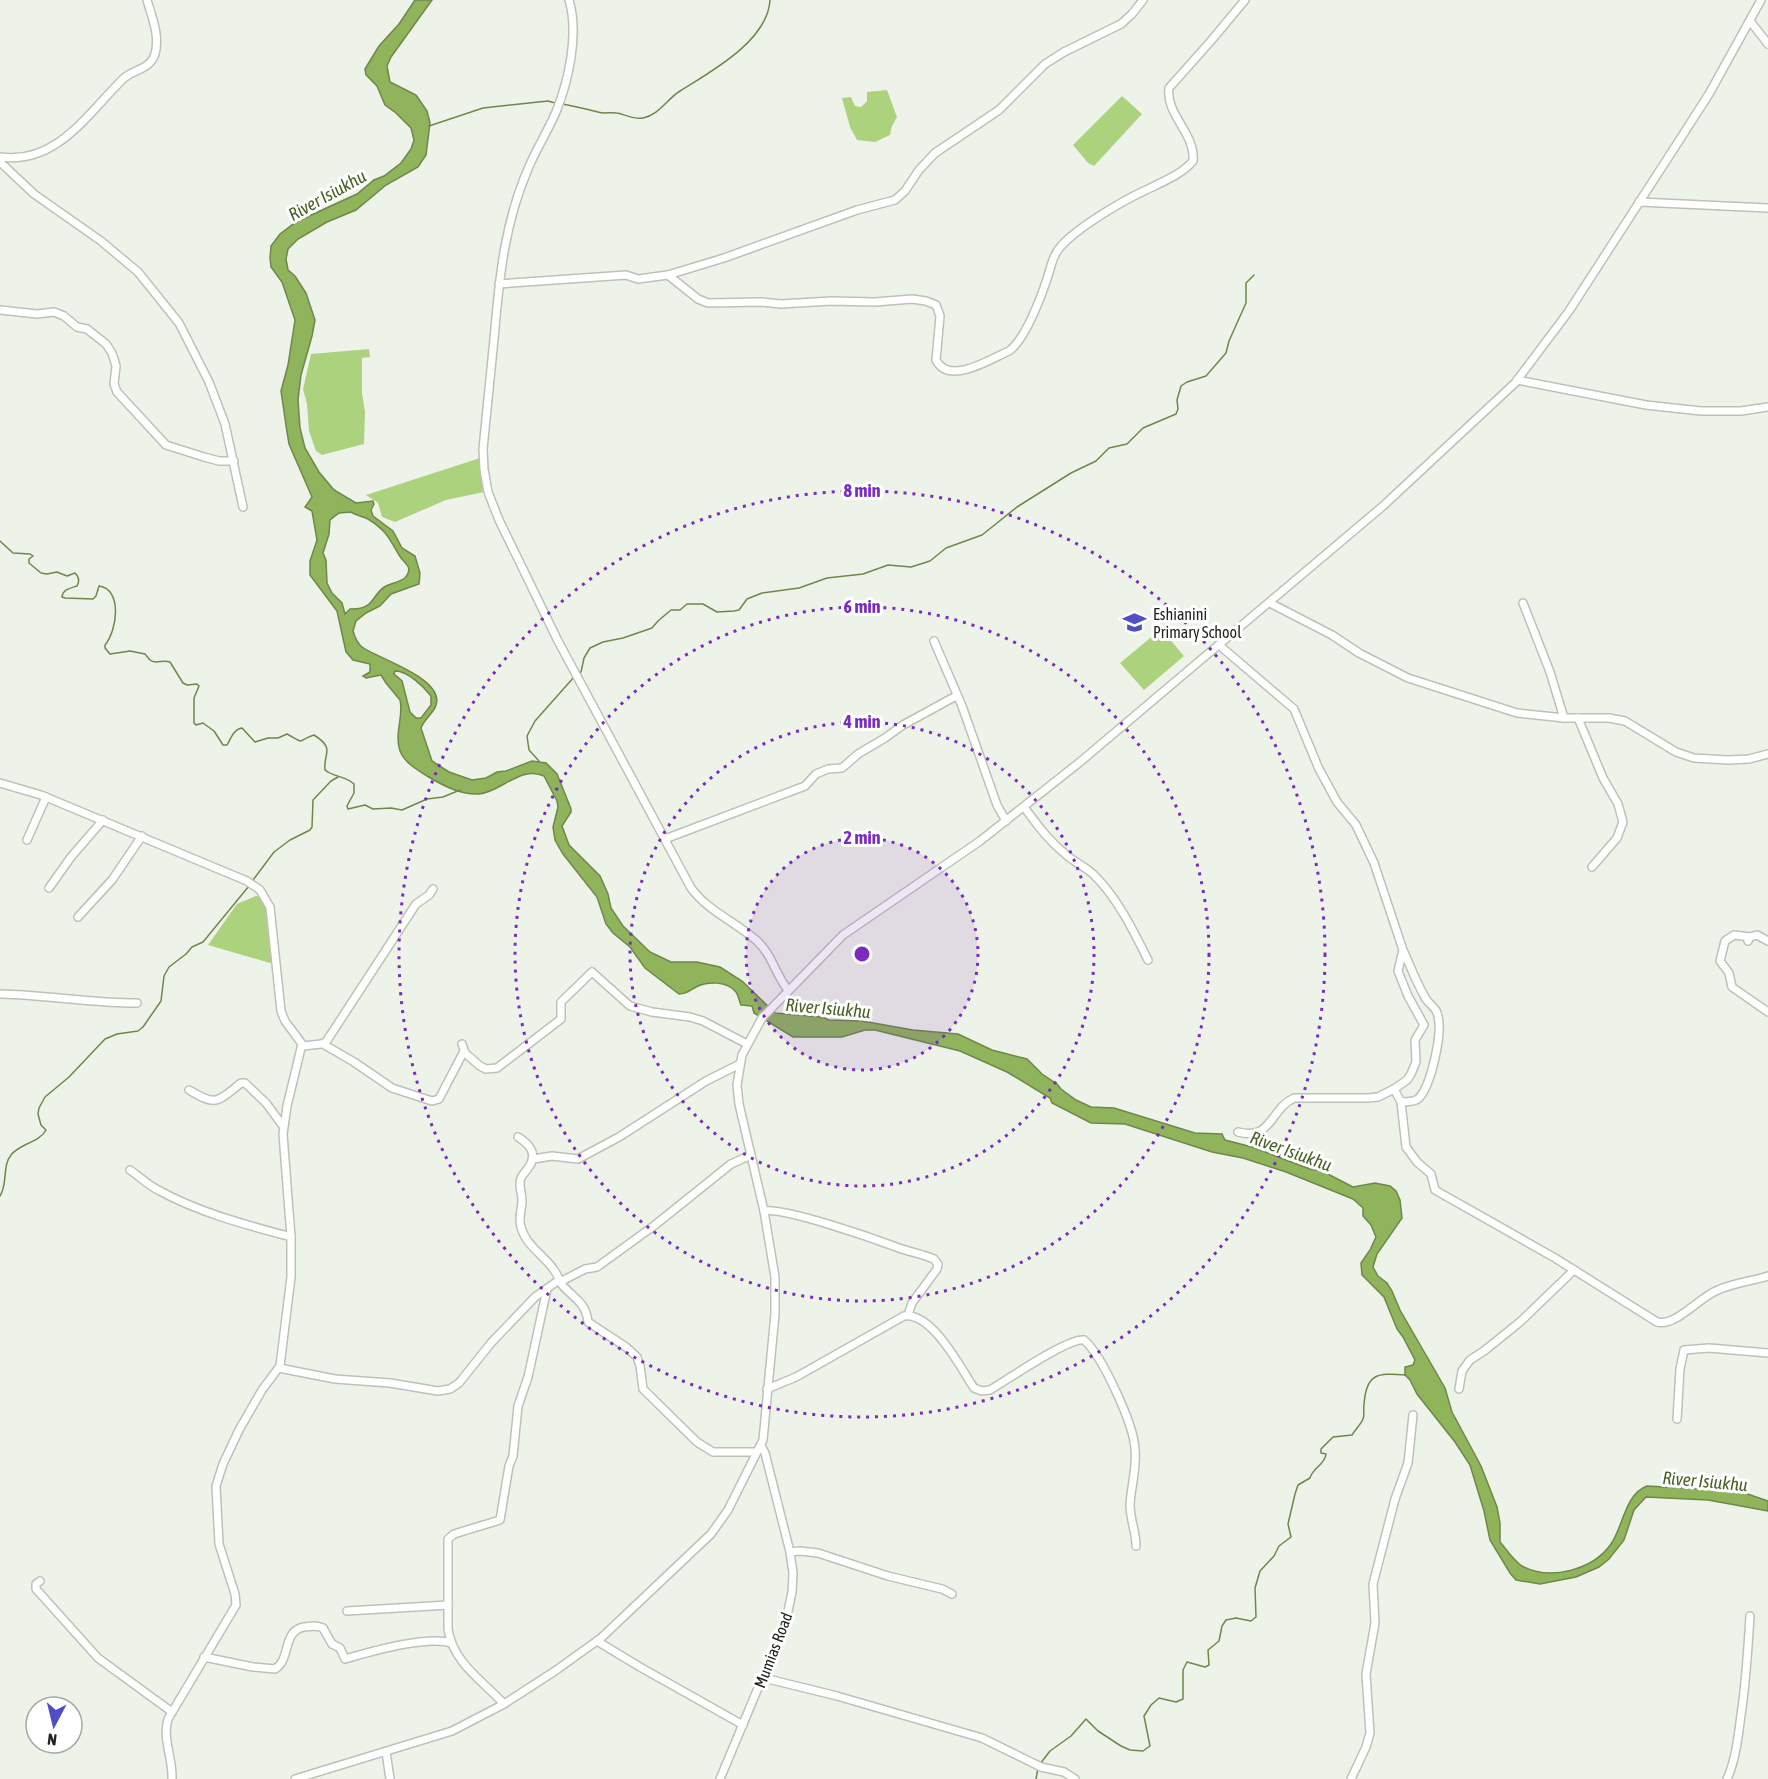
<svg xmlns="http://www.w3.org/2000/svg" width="1768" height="1779" font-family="'Asap Condensed',sans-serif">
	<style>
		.green { fill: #add27e }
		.water { fill: #8fb45c; stroke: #6e884a; stroke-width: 1.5; fill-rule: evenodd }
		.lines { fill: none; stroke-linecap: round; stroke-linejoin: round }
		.stream { stroke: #6e884a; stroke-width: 1.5 }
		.minor-casing { stroke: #bdc2b8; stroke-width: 10 }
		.minor { stroke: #fff; stroke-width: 7 }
		.ring { fill: none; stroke: #7b2cbf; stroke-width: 3; stroke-dasharray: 3 6 }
		.labels { text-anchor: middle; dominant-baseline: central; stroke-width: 6; stroke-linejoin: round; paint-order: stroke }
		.poi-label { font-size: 16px; fill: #222320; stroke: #fff; text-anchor: start }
		.street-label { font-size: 16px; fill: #222320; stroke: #fff }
		.water-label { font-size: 18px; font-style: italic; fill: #476023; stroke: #fff }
		.centre { fill: #7b2cbf; stroke: #fff; stroke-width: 3 }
		.ring-label { font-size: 18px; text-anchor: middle; font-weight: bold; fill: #7b2cbf; stroke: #fff; stroke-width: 6; stroke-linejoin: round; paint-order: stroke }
	</style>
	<rect width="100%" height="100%" fill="#eef3e9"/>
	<g class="green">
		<path d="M887,90L897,117L892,126L890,135L875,142L857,140L850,127L842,98L851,97L855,106L861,107L867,101V92Z"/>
		<path d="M1122,96L1142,114L1094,166L1088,163L1073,145Z"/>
		<path d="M369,349L370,357L362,358V393L365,412L364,444L322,455L316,451L309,431L307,404L303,389L311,354Z"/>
		<path d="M480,458L484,492L446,500L395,522L382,517L378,503L366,495Z"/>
		<path d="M1161,629L1184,656L1144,690L1120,663Z"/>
		<path d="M256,896L262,897L269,909L273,962L270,963L208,945L237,904Z"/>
	</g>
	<path class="water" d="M415,0H432L391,57L387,66L390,82L416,95L427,111L430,123L426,155L418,167L386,185L356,210L327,222L298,239L288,249L286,259L288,270L295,276L306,293L315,320L312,336L301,375L298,400L300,428L305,448L319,472L334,490L356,503L373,501L374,504L371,510L373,516L393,531L402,548L415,556L420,573L419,584L391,594L380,606L366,613L356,621L353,631C355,638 357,643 362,647C376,658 445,678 436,705C434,713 424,719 421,728L432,761L449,772L472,780L486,778L497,772L506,771L532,761L546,763L557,774L571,809V812L562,826L569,845L600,876L608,894L611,908L623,926L650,952L671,962H697L720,967L742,981L775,1013L822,1017L829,1020L862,1021L913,1030L958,1034L992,1050L1027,1059L1042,1074L1057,1084L1061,1089L1076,1100L1091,1107L1114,1108L1195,1133L1222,1134L1225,1140L1252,1147L1310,1169L1322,1171L1353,1187L1375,1183L1390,1186L1396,1191L1400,1200L1402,1218L1377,1254L1373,1267L1378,1276L1387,1283L1392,1291L1400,1310L1445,1388L1452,1412L1481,1466L1497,1507L1500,1523V1542C1507,1550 1513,1560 1522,1566C1550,1581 1593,1570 1611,1544C1623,1527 1625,1494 1647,1486L1739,1491L1768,1501V1511L1708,1500L1646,1497L1634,1510L1624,1540L1609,1559L1599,1567L1576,1577L1540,1584L1516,1580L1510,1573L1490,1540L1484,1511L1470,1465L1455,1442L1417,1394L1410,1380L1405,1375V1367L1413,1365L1415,1360L1403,1337L1397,1329L1384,1297L1362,1275L1361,1263L1370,1250L1376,1237L1371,1225L1363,1216V1208L1353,1199L1286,1172L1243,1158L1212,1152L1125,1124L1091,1123L1052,1103L1050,1098L1007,1072L960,1051L875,1030H865L842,1037H793L754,1013L752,1006L741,1005C739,1001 739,996 736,992C727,981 708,981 696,987C689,991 687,994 679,994L645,968L630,947L613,933L606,924L597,897L563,854L555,840L553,827L558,807L557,801L544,776C521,765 501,792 479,794C460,795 442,785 427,776C416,769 405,763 400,751C394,733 404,716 400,700L386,683L381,675L366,678L363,676L370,672V664L353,660L346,652L337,611L310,575V561L317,540L312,511L305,507L312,497L289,444L287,432L281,391L288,365L295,320L282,282L271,267L270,258L271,246L280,234L296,222L357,194L374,180L384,176L401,163L411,149L414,140L411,128L396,113L385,105L377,86L366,75L365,69L379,46L399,24ZM351,512C356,516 363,516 368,519C386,530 389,538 399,555C405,565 414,566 405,578C399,582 393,583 386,586C371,594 376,610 350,609L345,614L342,603L332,593L327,583L326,560L323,553L329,534L330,520L339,513ZM395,671C408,671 424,687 431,696V705L421,718H416L410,712L402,681L394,674Z"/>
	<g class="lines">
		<g class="stream">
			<path d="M562,104C574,106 586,109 598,112C604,114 610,112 616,113C625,114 634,120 643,118C659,115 667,99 680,91C710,72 768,41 770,0"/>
			<path d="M429,126L483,108L548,101L555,103"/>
			<path d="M0,541L13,553L30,554L33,556L29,559V563L41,573L47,574L57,572L67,576L75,573C79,577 80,581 77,586C71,588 63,589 62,597L65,598L93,599L96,596L99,586C123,589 117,631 105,645V648L110,654L130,651L145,654C147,656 148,658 150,660C155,665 163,659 170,662L183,683L187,685L197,684L199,686L194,698V723L196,725L203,723L214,731L223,745H227C231,738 234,729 242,728L255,742L268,738H278L287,734C307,745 295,741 314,735C336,749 323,753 325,770C333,777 346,776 354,784V793L347,806L348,809L365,805L373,809L391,808L402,810L427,799L443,797L460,790"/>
			<path d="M579,674L581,672L584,658L590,648L603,642L623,638L652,628L658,621L671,610H680L687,604H703L717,612L734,611L739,610L747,599L762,593L799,588L827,578L863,574L888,565L911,567L930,561L946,548L982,535L1017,507L1071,473L1096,461L1109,448L1127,444L1143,428L1176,414L1178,409L1177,400L1181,386L1187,382L1206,376L1226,353L1229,341L1246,303V283L1254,275"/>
			<path d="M539,761L529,750L527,736L535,721L574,677"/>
			<path d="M253,880L274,852L290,840L310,830L312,827L313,800L331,781L338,777"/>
			<path d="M0,1196C8,1184 2,1166 11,1155C19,1144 40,1142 46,1130L41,1125L38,1114L39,1108L45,1097L69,1077L105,1039L117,1034L138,1031L143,1027L161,1001L164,976L169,967L186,954L192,947L203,942L249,886"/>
			<path d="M1040,1764L1050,1751L1071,1736L1086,1719L1098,1731L1121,1746L1130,1750L1143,1751L1150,1746L1144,1716L1151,1705L1159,1698L1176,1702L1183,1699V1670L1187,1662L1205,1667L1209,1665L1208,1650L1219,1641L1222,1626L1226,1620L1236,1618L1251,1621L1256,1617L1255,1588L1260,1571L1274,1556L1279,1546L1291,1537L1288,1524L1295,1494L1298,1485L1310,1478C1313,1467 1325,1465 1326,1454L1321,1453V1449L1333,1437L1352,1435C1355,1430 1361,1424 1363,1419C1365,1415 1363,1409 1364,1405C1366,1373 1377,1373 1406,1375"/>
			<path d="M1036,1779L1038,1768"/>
		</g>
		<defs>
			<g id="minor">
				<path d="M569,0C579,33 569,80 556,112C548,131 536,149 528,169C504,224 499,281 494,339C490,376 487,412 483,449L484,469L488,492L499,520L558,641L691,888C708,911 734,921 756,940C772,954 775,974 788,990"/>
				<path d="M1750,21L1768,44"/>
				<path d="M0,157C57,165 88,113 123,79C133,69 150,70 155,54C160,36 152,17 147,0"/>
				<path d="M0,162L34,194L101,241L138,272L179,323L209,382L225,424L243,507"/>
				<path d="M1639,202L1768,208"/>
				<path d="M668,275L698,299L708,303L761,302L781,304L831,301L875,302L912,299L926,301L936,305L940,316L936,360C949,386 990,359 1009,351C1025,340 1041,297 1047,279C1051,267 1053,254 1062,245C1080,226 1122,201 1146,190C1162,182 1181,175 1193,161C1196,134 1165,114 1169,88L1210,42L1245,0"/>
				<path d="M499,284L626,275L638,279L668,275L724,258L857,210L895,200L905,191L919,170L935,153L999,110L1045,64L1064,52L1121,24L1132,14L1143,0"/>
				<path d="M0,310L37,314L54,312L64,316L77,327L87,329L106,344L112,353L116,366L114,384L117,392L166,445L204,457L219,461H234"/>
				<path d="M1517,380L1646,405L1701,411H1741L1768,407"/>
				<path d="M1270,603L1332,635L1359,653L1408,678L1517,713L1564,718H1609L1625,721L1676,752L1694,758L1728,760L1749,759L1768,754"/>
				<path d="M1523,603L1550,672L1564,718"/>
				<path d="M934,641L962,706L997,805L1006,821"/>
				<path d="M1219,645L1294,709L1319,769L1337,802L1356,825L1374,863L1403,950L1398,971L1408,996L1424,1025L1415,1040L1416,1062L1411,1074L1407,1080L1394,1089L1401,1102L1406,1147L1417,1162L1431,1174L1435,1190L1555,1258L1657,1322C1676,1327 1699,1297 1718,1290C1734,1283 1752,1281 1768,1276"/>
				<path d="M1578,718L1603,778L1618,804L1623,822L1617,838L1592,867"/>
				<path d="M0,783L41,795L247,881L260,890L270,907L281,1011L285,1021L302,1044L287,1106L283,1134L291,1237V1277L280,1366L262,1390L239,1430L223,1464L216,1486L219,1544L235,1594L236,1605L168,1719C162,1739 173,1758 172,1779"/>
				<path d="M1024,807C1036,823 1047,839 1063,852C1072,861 1084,866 1093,874C1117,897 1133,930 1148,960"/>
				<path d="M665,839L805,786L816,774L828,769L842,768L858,754L885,738L903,725L956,696"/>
				<path d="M27,840L46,797"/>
				<path d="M49,888L71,857L103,820"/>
				<path d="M78,917L112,880L142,836"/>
				<path d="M1750,937L1734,935L1725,941L1720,961L1729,973L1732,987L1768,1012"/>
				<path d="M1748,941L1750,937L1757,935L1768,941"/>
				<path d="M0,994C46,995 91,1003 137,1003"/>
				<path d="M323,1044L354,1062L392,1088L432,1101L439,1099L464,1051"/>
				<path d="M462,1044L465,1053L480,1066L486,1069L497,1068L561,1019V1002L592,972L630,1006L652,1012L690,1017L703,1021L747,1044"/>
				<path d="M303,1046L321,1044L326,1042L416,904L429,895L433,889"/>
				<path d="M189,1090C216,1106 216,1103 241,1083H245L266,1103L283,1126"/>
				<path d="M1401,1102C1406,1101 1414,1103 1419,1098C1431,1085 1444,1031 1437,1013C1436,1008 1429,1004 1426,999C1417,984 1411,968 1404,952"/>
				<path d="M1238,1132C1272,1141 1270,1109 1294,1098H1368L1378,1097L1394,1089"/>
				<path d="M518,1137C529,1144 538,1153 529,1167C527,1170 523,1174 521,1178C518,1185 522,1193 522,1200C522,1210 518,1218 521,1227C526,1246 544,1255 554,1270C558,1275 559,1281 563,1286C575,1299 586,1303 588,1322L626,1347L637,1357L640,1366L643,1389L697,1442L713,1452H756"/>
				<path d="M533,1159L552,1156L578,1159L619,1137L706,1081L740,1064"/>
				<path d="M130,1170C140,1177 149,1186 160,1191C200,1213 247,1225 291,1237"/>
				<path d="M764,1211C784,1207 875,1239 899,1248C910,1252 923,1254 934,1259L938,1264L937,1269L912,1303L908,1315"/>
				<path d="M560,1282L585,1269L597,1267L655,1225L731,1164L751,1155"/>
				<path d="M279,1368L335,1379L390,1383L438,1391L450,1389L459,1383L491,1343L535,1297L559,1280"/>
				<path d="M767,1389L796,1377L904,1316C932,1312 960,1367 974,1388L982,1391L990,1390C1007,1380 1069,1337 1084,1340C1102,1355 1134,1425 1135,1449C1137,1468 1131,1486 1130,1505C1130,1519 1136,1532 1136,1546"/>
				<path d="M1459,1389L1462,1371L1470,1360L1484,1351L1520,1322L1574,1270"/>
				<path d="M1677,1419L1680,1369L1684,1350L1709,1348L1768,1353"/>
				<path d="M790,1552L800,1551L818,1553L888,1576L942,1589L952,1594"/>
				<path d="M40,1581L36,1584V1589L98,1658L172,1712"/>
				<path d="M347,1611L448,1605"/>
				<path d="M597,1641L640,1667L743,1725"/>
				<path d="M204,1657L253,1667L275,1669C291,1660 282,1631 304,1627C311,1626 317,1625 323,1628L332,1644L340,1648L345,1659C370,1652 427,1635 451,1643"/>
				<path d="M764,1678L837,1696L982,1738L1041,1767L1064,1772L1075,1779"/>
				<path d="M504,1704C483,1681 453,1663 448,1629V1539L454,1534L500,1520L509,1466L513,1456L518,1406L528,1377L547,1289"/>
				<path d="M386,1752L390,1779"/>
				<path d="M295,1779L452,1731L504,1704L555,1671L601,1638L711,1534L728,1510L763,1440L775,1314V1277L764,1211L739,1104L737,1085L742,1055L762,1018L843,935L980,841L1080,762L1383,506L1515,383L1569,311L1684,133L1709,94L1761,0"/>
				<path d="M720,1779L786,1621L792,1592L793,1573L790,1552L765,1453L761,1446"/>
				<path d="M1351,1779L1366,1747L1370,1733L1366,1674L1375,1623L1373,1584L1395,1499L1408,1463L1413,1415"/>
				<path d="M1727,1779C1736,1759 1738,1737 1741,1715C1746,1682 1748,1649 1750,1616"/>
			</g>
		</defs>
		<use href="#minor" class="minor-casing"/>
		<use href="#minor" class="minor"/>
	</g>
	<circle cx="862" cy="954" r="116" fill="#7b2cbf" fill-opacity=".12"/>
	<g class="ring">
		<circle cx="862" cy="954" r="116"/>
		<circle cx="862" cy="954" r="232"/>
		<circle cx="862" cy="954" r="347"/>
		<circle cx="862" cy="954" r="463"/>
	</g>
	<defs>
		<symbol id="school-bare" viewBox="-9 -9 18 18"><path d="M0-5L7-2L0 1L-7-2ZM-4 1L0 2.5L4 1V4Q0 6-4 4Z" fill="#4f4ec5" stroke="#fff" stroke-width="2.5" paint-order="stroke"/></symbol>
	</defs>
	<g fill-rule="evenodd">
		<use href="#school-bare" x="1118" y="606" width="33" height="33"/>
	</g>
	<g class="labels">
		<g class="poi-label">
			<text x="1153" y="614">Eshianini<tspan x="1153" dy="18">Primary School</tspan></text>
		</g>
		<g class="street-label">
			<text transform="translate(773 1650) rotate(-69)">Mumias Road</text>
		</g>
		<g class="water-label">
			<text transform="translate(327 195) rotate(-29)">River Isiukhu</text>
			<text transform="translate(828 1008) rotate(5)">River Isiukhu</text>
			<text transform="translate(1291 1151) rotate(20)">River Isiukhu</text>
			<text transform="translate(1705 1481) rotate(5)">River Isiukhu</text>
		</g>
	</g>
	<circle cx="862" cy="954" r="9" class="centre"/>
	<g class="ring-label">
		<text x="862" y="497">8 min</text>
		<text x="862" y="613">6 min</text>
		<text x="862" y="728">4 min</text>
		<text x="862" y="844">2 min</text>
	</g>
	<g transform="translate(54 1725) rotate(187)"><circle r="28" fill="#ffffff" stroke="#a7a7a6" stroke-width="1.5"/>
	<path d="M0-4.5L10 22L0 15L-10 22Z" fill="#4f4ec5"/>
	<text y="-9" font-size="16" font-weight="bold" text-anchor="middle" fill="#222320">N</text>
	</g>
</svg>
